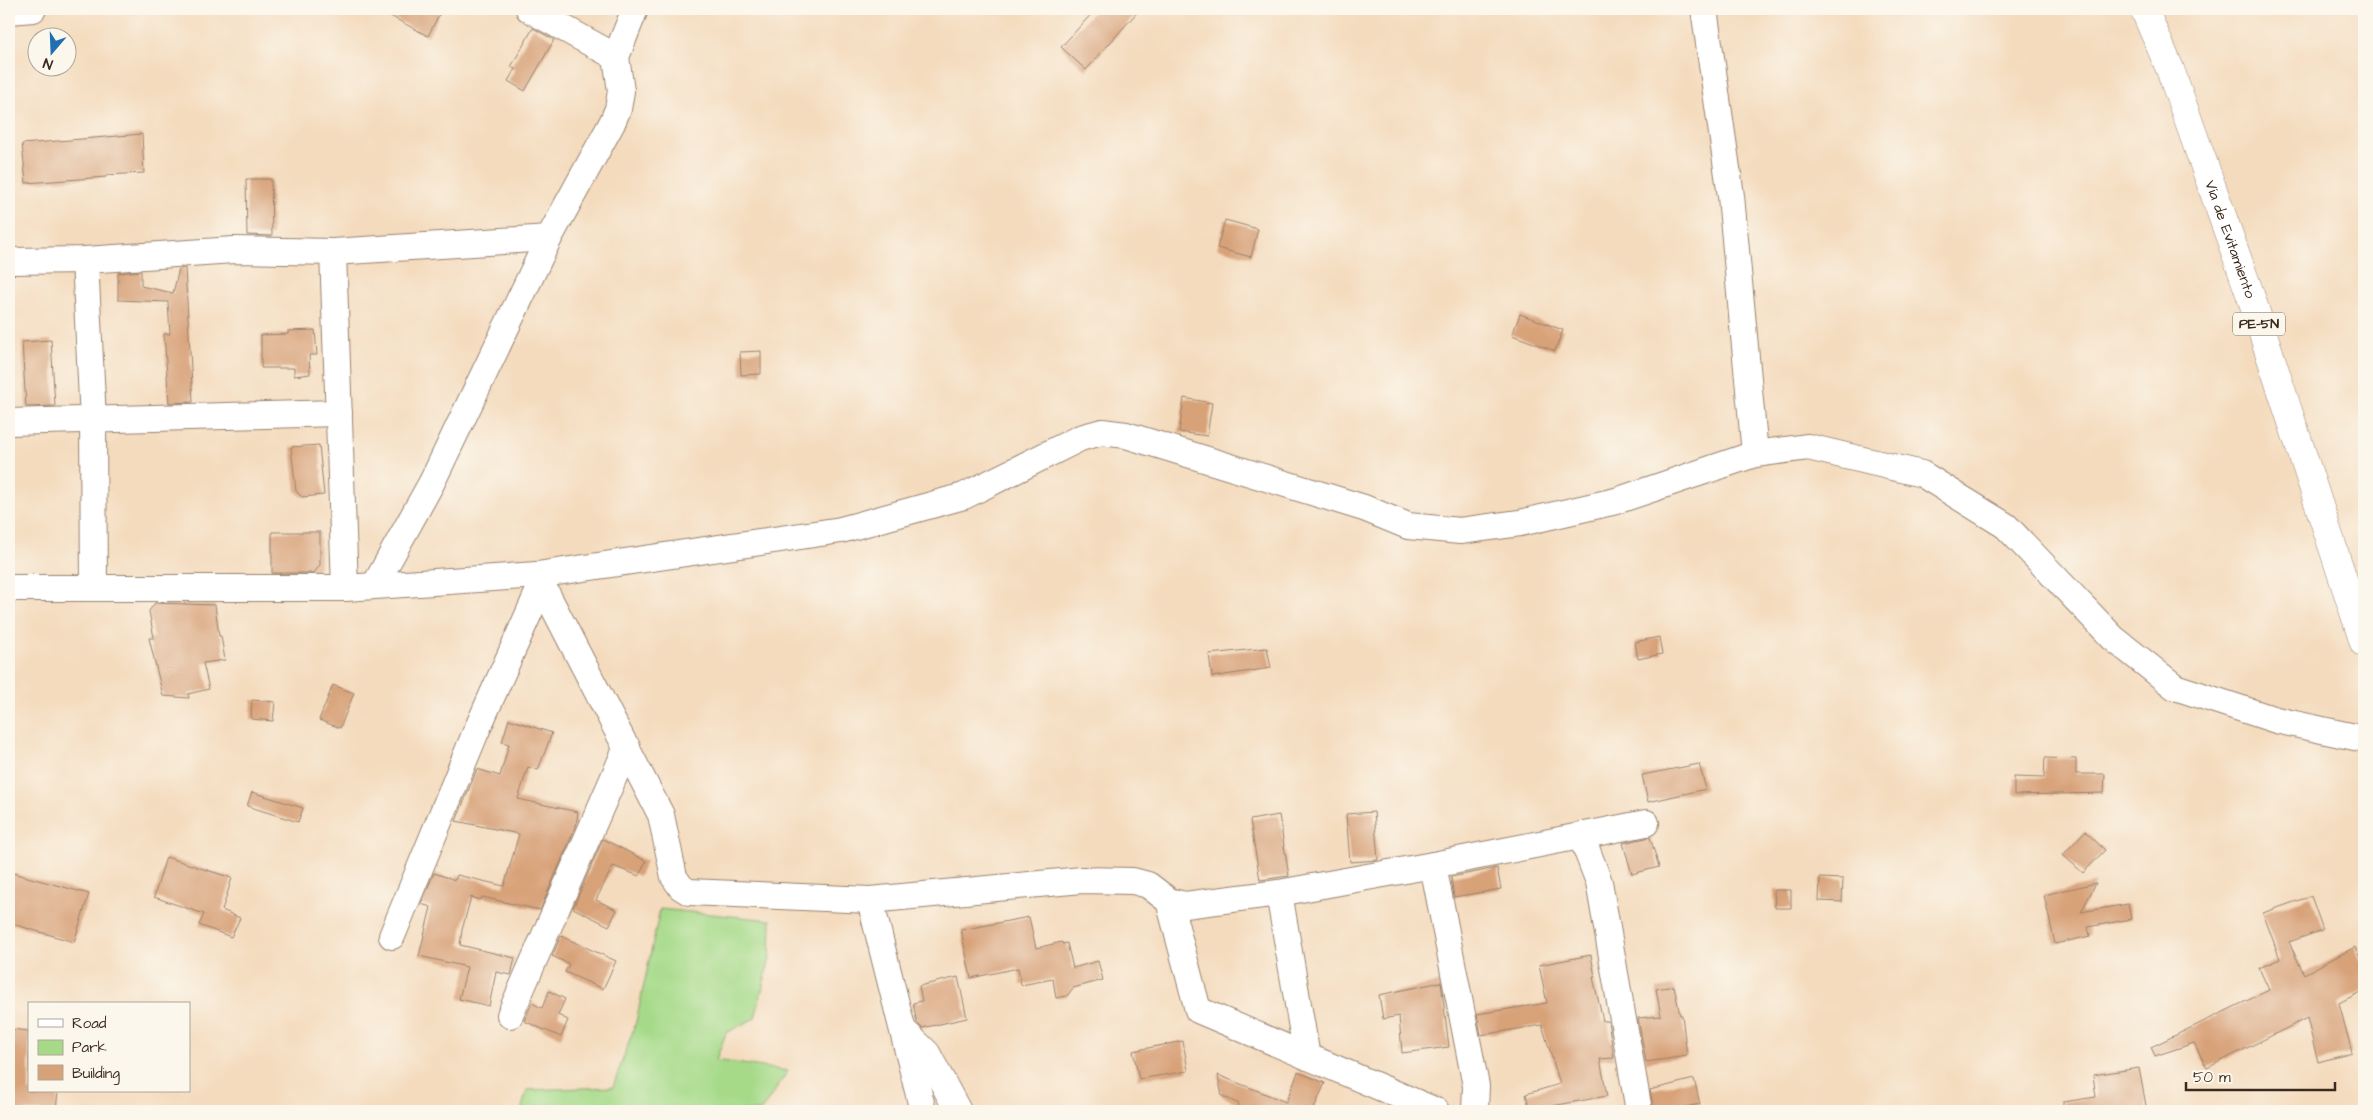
<svg xmlns="http://www.w3.org/2000/svg" width="2373" height="1120" font-family="'Architects Daughter',sans-serif">
	<style>
		.green { fill: #a6da89; stroke: #708254 }
		.building { fill: #d8a279 }
		.lines { fill: none; stroke-linecap: round; stroke-linejoin: round }
		.minor-casing { stroke: #98826e; stroke-width: 28 }
		.highway-casing { stroke: #98826e; stroke-width: 29 }
		.minor { stroke: #fff; stroke-width: 26 }
		.highway { stroke: #fff; stroke-width: 28 }
		.labels { text-anchor: middle; dominant-baseline: central; stroke-width: 5; stroke-linejoin: round; paint-order: stroke }
		.shield { fill: #fbf7ec; stroke: #75685c; stroke-width: 1 }
		.shield-label { font-size: 14px; font-weight: bold; fill: #3b2a1e }
		.street-label { font-size: 15px; fill: #3b2a1e; stroke: #fbf7ec }
	</style>
	<rect width="100%" height="100%" fill="#fbf7ec"/>
	<filter id="ink" filterUnits="userSpaceOnUse"><feTurbulence type="fractalNoise" baseFrequency=".02" numOctaves="2"/><feDisplacementMap in="SourceGraphic" scale="10" xChannelSelector="R" yChannelSelector="G"/><feConvolveMatrix kernelMatrix="1 2 1 2 8 2 1 2 1" color-interpolation-filters="sRGB"/></filter>
	<filter id="wash" filterUnits="userSpaceOnUse"><feTurbulence type="fractalNoise" baseFrequency=".0096" numOctaves="4" result="noise"/><feDisplacementMap in="SourceGraphic" scale="20" xChannelSelector="R" yChannelSelector="G"/><feGaussianBlur stdDeviation="1.12" result="paint"/><feColorMatrix in="noise" values="0 0 0 0 0 0 0 0 0 0 0 0 0 0 0 0 0 1.4 0 .05"/><feComposite in="paint" operator="in"/></filter>
	<g filter="url(#wash)">
		<rect width="100%" height="100%" fill="#f4dbbe"/>
		<path class="green" d="M660,909L771,920L770,958L755,1018L726,1033L716,1060L788,1071L761,1111H521L527,1090L613,1087L636,1022Z"/>
		<g id="blocks">
			<g class="building">
				<path d="M377,9H442L428,36Z"/>
				<path d="M1096,9H1140L1086,70L1061,47Z"/>
				<path d="M533,28L554,40L525,91L508,81L515,69L511,67Z"/>
				<path d="M142,134L144,173L106,175V177L26,183L22,144Z"/>
				<path d="M246,179H271L272,236L247,235Z"/>
				<path d="M1225,220L1258,229L1251,257L1217,248Z"/>
				<path d="M185,268L193,402L169,403L164,334H170L168,302L118,300V273L141,271V286L173,293L179,269Z"/>
				<path d="M1520,314L1563,330L1555,351L1512,335Z"/>
				<path d="M315,330L317,355H309L310,374L294,376V368H261V335L288,334V331Z"/>
				<path d="M51,340L55,406L26,407L22,342Z"/>
				<path d="M761,351V374L741,375L740,352Z"/>
				<path d="M1184,398L1212,403L1207,436L1179,432Z"/>
				<path d="M319,445L324,495L302,497L296,491L291,447Z"/>
				<path d="M272,532H320V565L314,573H272Z"/>
				<path d="M155,603L215,605L219,636H221L225,660L203,663L209,689L188,694L189,698L163,696L149,638H154L149,611Z"/>
				<path d="M1659,637L1662,654L1638,659L1635,642Z"/>
				<path d="M1267,648L1271,668L1212,677L1209,654Z"/>
				<path d="M333,685L354,693L340,728L319,720Z"/>
				<path d="M252,700L275,702L273,721L251,719Z"/>
				<path d="M509,719L552,733L538,770L528,767L518,799L578,812L576,826L540,910L482,897L481,900L471,897L462,930L460,945L515,958L511,975L496,972L489,1006L459,999L467,967L419,956L431,907L421,904L434,873L455,880L457,875L504,886L519,834L456,821L477,769L500,776L509,744L502,742Z"/>
				<path d="M2045,758L2076,759V774H2105L2104,793L2014,795V777L2044,778Z"/>
				<path d="M1699,764L1706,789L1648,802L1642,775Z"/>
				<path d="M252,792L303,808L298,822L247,806Z"/>
				<path d="M1374,812L1378,860L1350,862L1346,814Z"/>
				<path d="M1279,815L1289,876L1260,880L1250,820Z"/>
				<path d="M2085,831L2105,850L2083,873L2063,855Z"/>
				<path d="M1650,837L1659,867L1632,874L1623,843Z"/>
				<path d="M603,839L646,861L639,876L613,866L596,900L617,910L609,926L573,908Z"/>
				<path d="M166,857L232,878L222,910L240,918L231,937L199,925L204,914L154,897Z"/>
				<path d="M1497,868L1501,889L1454,897L1451,877Z"/>
				<path d="M9,872L89,894L74,942L9,923Z"/>
				<path d="M1820,878L1843,879L1842,902L1819,901Z"/>
				<path d="M2096,883L2081,912L2128,904L2131,919L2088,927L2090,936L2055,944L2044,895Z"/>
				<path d="M1774,890H1791V908H1775Z"/>
				<path d="M2311,896L2323,930L2289,942L2304,974L2355,947L2364,966V990L2339,1003L2352,1053L2318,1062L2307,1018L2207,1068L2194,1043L2155,1056L2151,1047L2269,990L2259,968L2280,959L2263,913Z"/>
				<path d="M1029,917L1036,948L1062,942V944L1067,943L1073,968L1098,961L1103,980L1073,988L1067,996L1056,998L1053,979L1021,985L1018,968L971,978L961,930Z"/>
				<path d="M561,936L616,961L603,989L565,972L569,964L552,956Z"/>
				<path d="M1591,955L1595,977H1593L1603,1021H1608L1614,1058L1600,1059L1607,1096L1552,1106L1553,1111H1530L1526,1094L1560,1084L1542,1025L1481,1035L1477,1014L1547,1003L1539,965Z"/>
				<path d="M958,977L967,1018L922,1028L917,1023L913,1003L922,1001L919,986Z"/>
				<path d="M1441,982L1449,1047L1402,1053L1399,1016L1383,1019L1379,995Z"/>
				<path d="M1674,986L1680,1015H1682L1687,1056L1646,1062L1638,1018L1661,1016L1656,989Z"/>
				<path d="M549,991L565,999L558,1015L568,1020L561,1037L524,1021L532,1003L542,1008Z"/>
				<path d="M9,1029L29,1031V1091H58L56,1111H9Z"/>
				<path d="M1183,1041L1188,1071L1139,1079L1133,1051Z"/>
				<path d="M2139,1068L2147,1111H2063V1102L2096,1097L2093,1075Z"/>
				<path d="M1298,1072L1325,1083L1313,1111H1237L1239,1104L1222,1096L1218,1075L1286,1102Z"/>
				<path d="M1694,1079L1700,1104L1667,1111H1654L1650,1090Z"/>
			</g>
		</g>
	</g>
	<g filter="url(#ink)">
		<use href="#blocks" fill-opacity="0" stroke="#98826e" stroke-width="1"/>
		<g class="lines">
			<defs>
				<g id="minor">
					<path d="M529,9L616,57"/>
					<path d="M1704,9L1731,196L1755,454"/>
					<path d="M9,11L33,9"/>
					<path d="M333,252L345,588"/>
					<path d="M85,260L93,420L94,588"/>
					<path d="M9,261L85,260L234,250L333,252L549,238"/>
					<path d="M9,422L339,413"/>
					<path d="M537,575L661,815L674,877L681,887L689,892L870,900L1082,880L1133,881L1148,885L1169,901L1185,905L1279,893L1433,865L1646,823"/>
					<path d="M375,585L432,482L549,238L612,123L618,109L621,91L616,57L635,9"/>
					<path d="M9,588H345L537,575L841,530L964,496L1080,438L1102,432L1126,435L1364,508L1408,526L1460,531L1520,523L1616,501L1755,454L1808,447L1922,474L2006,526L2113,638L2175,687L2276,720L2364,739"/>
					<path d="M1581,835L1599,882L1639,1111"/>
					<path d="M1433,865L1476,1086L1475,1111"/>
					<path d="M1279,893L1307,1057"/>
					<path d="M870,900L923,1111"/>
					<path d="M1169,901L1198,1010L1436,1111"/>
					<path d="M392,936L475,734L541,586"/>
					<path d="M510,1015L627,747"/>
					<path d="M903,1030L927,1053L958,1111"/>
				</g>
				<g id="highway">
					<path id="s1" d="M2144,9L2170,69L2250,294L2364,643"/>
				</g>
			</defs>
			<use href="#minor" class="minor-casing"/>
			<use href="#highway" class="highway-casing"/>
			<use href="#minor" class="minor"/>
			<use href="#highway" class="highway"/>
		</g>
	</g>
	<g class="labels">
		<rect class="shield" x="2233" y="312.5" width="52" height="23" rx="4"/>
		<g class="shield-label">
			<text x="2259" y="324">PE-5N</text>
		</g>
		<g class="street-label">
			<text stroke="none"><textPath href="#s1" startOffset="246">Vía de Evitamiento</textPath></text>
		</g>
	</g>
	<rect width="2373" height="1120" fill="none" stroke="#fbf7ec" stroke-width="30"/>
	<rect x="28" y="1002" width="162" height="90" fill="#fbf7ec" stroke="#aea59a"/>
	<rect x="38" y="1019" width="25" height="8" fill="#ffffff" stroke="#aea59a"/>
	<text x="72" y="1028" font-size="15" fill="#3b2a1e">Road</text>
	<rect x="38" y="1040" width="25" height="15" fill="#a6da89" stroke="#aea59a"/>
	<text x="72" y="1052" font-size="15" fill="#3b2a1e">Park</text>
	<rect x="38" y="1065" width="25" height="15" fill="#d8a279" stroke="#aea59a"/>
	<text x="72" y="1078" font-size="15" fill="#3b2a1e">Building</text>
	<g transform="translate(52 52) rotate(199)"><circle r="24" fill="#fbf7ec" stroke="#aea59a"/>
	<path d="M0-4L9 19L0 12L-9 19Z" fill="#1f6fb2"/>
	<text y="-8" font-size="14" font-weight="bold" text-anchor="middle" fill="#3b2a1e">N</text>
	</g>
	<path d="M2186 1082v8h149v-8" fill="none" stroke="#3b2a1e" stroke-width="2.5"/>
	<text x="2193" y="1082" font-size="15" fill="#3b2a1e" stroke="#fbf7ec" stroke-width="4" paint-order="stroke">50 m</text>
</svg>
